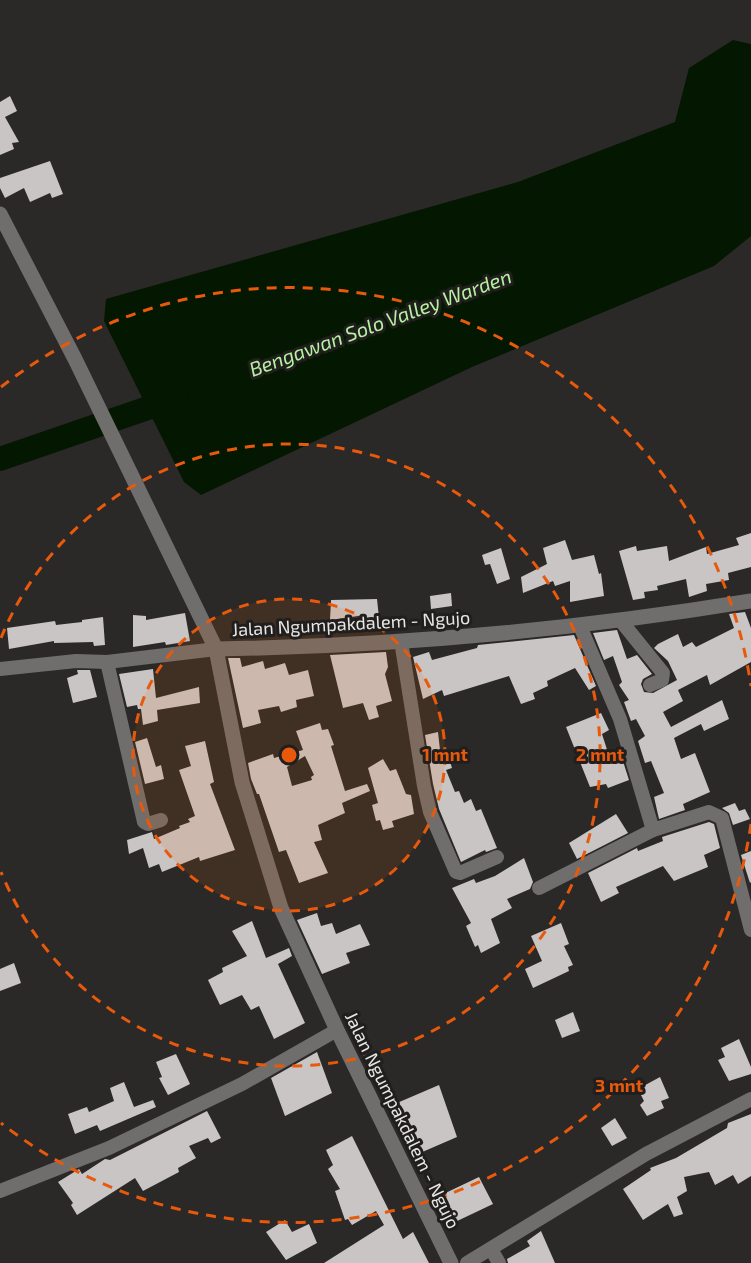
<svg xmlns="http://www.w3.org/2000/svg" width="751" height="1263" font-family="'Exo 2',sans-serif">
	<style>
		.water { fill: #041700 }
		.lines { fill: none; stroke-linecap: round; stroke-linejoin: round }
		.river { stroke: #041700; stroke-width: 24 }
		.building { fill: #c9c5c4; fill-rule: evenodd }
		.minor { stroke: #706e6c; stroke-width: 14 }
		.tertiary { stroke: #706e6c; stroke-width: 15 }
		.ring { fill: none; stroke: #e8590c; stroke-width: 3; stroke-dasharray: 10 8 }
		.labels { text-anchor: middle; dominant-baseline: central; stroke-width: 6; stroke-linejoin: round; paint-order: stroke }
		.street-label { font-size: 18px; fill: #e8e7e6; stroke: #211f1d }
		.water-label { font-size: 20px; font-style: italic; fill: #b6f2a2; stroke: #211f1d }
		.centre { fill: #e8590c; stroke: #211f1d; stroke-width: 3 }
		.ring-label { font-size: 18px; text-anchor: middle; font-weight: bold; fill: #e8590c; stroke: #211f1d; stroke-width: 6; stroke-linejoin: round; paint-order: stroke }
	</style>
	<rect width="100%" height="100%" fill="#2a2927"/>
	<path class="water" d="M733,40L751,44V236L714,266L472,367L201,495L184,482L104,321L106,299L518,182L675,122L689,68Z"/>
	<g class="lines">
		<path class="river" d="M0,459L177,398"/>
	</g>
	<g class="building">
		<path d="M10,96L17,111L5,117L19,142L12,143L14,149L0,155V102Z"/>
		<path d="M50,161L63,194L52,198L50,193L30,202L24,188L5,198L0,188V178Z"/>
		<path d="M751,533V567L728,573L729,580L706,584L707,591L689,597L686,579L657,586L658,590L644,592L645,598L633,600L619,551L636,546L637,551L667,546L669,561L706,547L707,554L739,545L736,538Z"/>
		<path d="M565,540L572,560L594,555L599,574L601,573L604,596L570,602V581L555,586L553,581L523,593L521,577L547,564L543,548Z"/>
		<path d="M501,548L510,579L497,584L490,564L485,565L482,555Z"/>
		<path d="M451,593L452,606L431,609L430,596Z"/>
		<path d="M377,599L379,618L366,620L365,615L330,620L331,600Z"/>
		<path d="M745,612L751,628V662L710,685L707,675L678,690L683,701L663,712L671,727L722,700L729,719L704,731L701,724L674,738L681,759L695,753L710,792L683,804L685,810L659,819L654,797L664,793L651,761L645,763L638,741L645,736L636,719L631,721L624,702L629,700L619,685L622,682L613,656L604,660L593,633L617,630L627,659L637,655L652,674L643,679L641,684L644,692L653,693L677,680L668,661L654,648L658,644L678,634L683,647L692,642L696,647L734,628L729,614Z"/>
		<path d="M185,613L190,641L166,645L165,642L133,647V615L146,616V620Z"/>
		<path d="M103,617L105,645L94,646L93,642L54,643V641L9,649L7,628L55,621L56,625L82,622V620Z"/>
		<path d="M574,635L596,686L589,690L575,668L547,681L548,686L533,693L535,699L521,704L509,676L444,696L442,690L423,699L413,657L429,652L432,660L477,648L478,645Z"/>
		<path d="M386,652L388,667L385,674L392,701L376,706L379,717L369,720L363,703L343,708L330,655Z"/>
		<path d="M228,658H240L242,667L263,661L265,669L285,663L289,675L308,670L314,696L296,700L297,707L281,712L279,706L258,710L261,723L243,728Z"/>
		<path d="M153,669L156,698L199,687L200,703L157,710L158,721L143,725L141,709H138L137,705L127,707L119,674Z"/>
		<path d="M77,670H90L97,697L73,703L67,678L78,674Z"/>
		<path d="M601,713L609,730L602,734L610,759L621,755L629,780L608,788L606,784L590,787L566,727Z"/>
		<path d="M320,723L322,730L328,729L334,745L331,746L345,791L367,784L370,791L342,803L345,813L318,825L322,840L314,842L328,873L299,883L286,850L279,852L259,794H257L251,779L248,763L273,754L274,758L303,750L296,731ZM305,756L314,775L311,777L312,780L292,786L287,767Z"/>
		<path d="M438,732L441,759L448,755L452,768L446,770L455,792L459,791L464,803L471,799L476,811L481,809L497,848L486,852L485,850L461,862L439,809L433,784L425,735Z"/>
		<path d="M147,738L156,767L161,765L164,779L145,784L135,742Z"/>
		<path d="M205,741L214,782L210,784L235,850L200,861L199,857L162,872L159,864L149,868L143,848L129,854L127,840L152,832L154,839L180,828L179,826L190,822L188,819L195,816L179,770L191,766L185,746Z"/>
		<path d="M383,759L390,771L396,769L406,794L411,795L414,814L392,821L394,827L383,830L380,820L376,821L372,805L378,803L368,768Z"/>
		<path d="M735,803L739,811L745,809L750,819L733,825L729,813L722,808Z"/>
		<path d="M616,814L628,833L577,859L569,843Z"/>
		<path d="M709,822L714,824L720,848L704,855L708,867L674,881L663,866L616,887L619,893L601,902L588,873L637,848L638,851L663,841L662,837Z"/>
		<path d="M751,851V882L750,883L741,855Z"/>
		<path d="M524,858L533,882L530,889L507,899L512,908L491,919L500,943L481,953L478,945L475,947L466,926L471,923L452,888L474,879L476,883L495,876Z"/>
		<path d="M317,913L321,926L332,923L336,934L360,924L370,945L346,953L350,963L322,974L297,920Z"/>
		<path d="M252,921L266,958L289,948L292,956L278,964L305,1023L274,1039L259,1006L251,1010L242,995L220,1005L208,980L223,972L222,968L247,956L232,931Z"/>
		<path d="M561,923L569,944L564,946L573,965L568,967L569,971L533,988L525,969L542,961L531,936Z"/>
		<path d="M14,963L21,983L0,991V969Z"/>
		<path d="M573,1012L580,1031L562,1038L555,1020Z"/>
		<path d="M739,1039L751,1067V1074L729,1081L718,1060L725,1057L721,1048Z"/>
		<path d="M317,1052L332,1093L285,1116L271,1078Z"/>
		<path d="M176,1054L190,1084L168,1095L159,1078L162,1077L156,1062Z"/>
		<path d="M660,1077L669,1098L661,1101L664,1108L647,1116L640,1105L644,1101L638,1089Z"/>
		<path d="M124,1082L134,1107L153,1100L156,1107L100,1131L97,1125L75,1134L68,1114L87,1107L89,1112L114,1101L110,1088Z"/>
		<path d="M439,1085L457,1137L420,1153L397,1103Z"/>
		<path d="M207,1111L221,1138L211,1143L208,1138L189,1146L196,1158L178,1168L179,1172L143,1191L135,1178L77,1215L71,1205L73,1203L58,1182L79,1169L82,1174L105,1159L110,1160Z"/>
		<path d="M751,1114V1176L738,1184L733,1175L715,1185L709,1172L684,1177L687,1191L677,1197L683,1214L674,1217L668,1204L643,1220L623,1189L651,1170L650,1168L676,1158L727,1128L728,1123Z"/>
		<path d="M615,1118L627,1138L612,1146L601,1128Z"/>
		<path d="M352,1136L403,1239L413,1232L429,1263H324L384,1225L376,1211L352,1225L348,1219L345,1220L335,1191L340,1189L328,1169L333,1165L326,1150Z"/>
		<path d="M479,1177L493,1204L453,1223L444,1207L440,1209L435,1198Z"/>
		<path d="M285,1220L292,1232L309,1224L317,1243L286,1260L266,1232Z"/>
		<path d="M541,1231L555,1263H508L507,1259L530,1246L527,1241Z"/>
	</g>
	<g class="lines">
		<g class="minor">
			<path d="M621,621L663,673L662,680L650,685"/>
			<path d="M580,626L620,719L653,830L709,812L722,818L751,930"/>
			<path d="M401,641L424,786L430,812L456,872L460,873L497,857"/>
			<path d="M107,662L144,822L148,824L161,820"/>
			<path d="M0,669L76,661L107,662L216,649"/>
			<path d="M539,888L653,830"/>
			<path d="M0,1191L109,1148L242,1084L337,1030"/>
			<path d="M491,1249L499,1263"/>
			<path d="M467,1263L646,1154L751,1099"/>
		</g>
		<g class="tertiary">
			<path d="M0,214L75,359L216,649L242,782L281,908L337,1030L451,1263"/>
			<path d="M216,649C395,646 574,630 751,601"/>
		</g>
	</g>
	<circle cx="289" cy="755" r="156" fill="#e8590c" fill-opacity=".12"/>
	<g class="ring">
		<circle cx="289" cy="755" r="156"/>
		<path d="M1 638A311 311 0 1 1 1 872"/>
		<path d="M751 824A467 467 0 0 1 1 1123M1 387A467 467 0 0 1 751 686"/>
	</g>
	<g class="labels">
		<g class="street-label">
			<text transform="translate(351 623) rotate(-3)">Jalan Ngumpakdalem - Ngujo</text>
			<text transform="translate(403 1120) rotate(64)">Jalan Ngumpakdalem - Ngujo</text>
		</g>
		<g class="water-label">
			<text transform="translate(380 322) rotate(-20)">Bengawan Solo Valley Warden</text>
		</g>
	</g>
	<circle cx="289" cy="755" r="9" class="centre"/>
	<g class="ring-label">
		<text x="445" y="761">1 mnt</text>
		<text x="600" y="761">2 mnt</text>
		<text x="619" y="1092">3 mnt</text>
	</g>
</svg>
